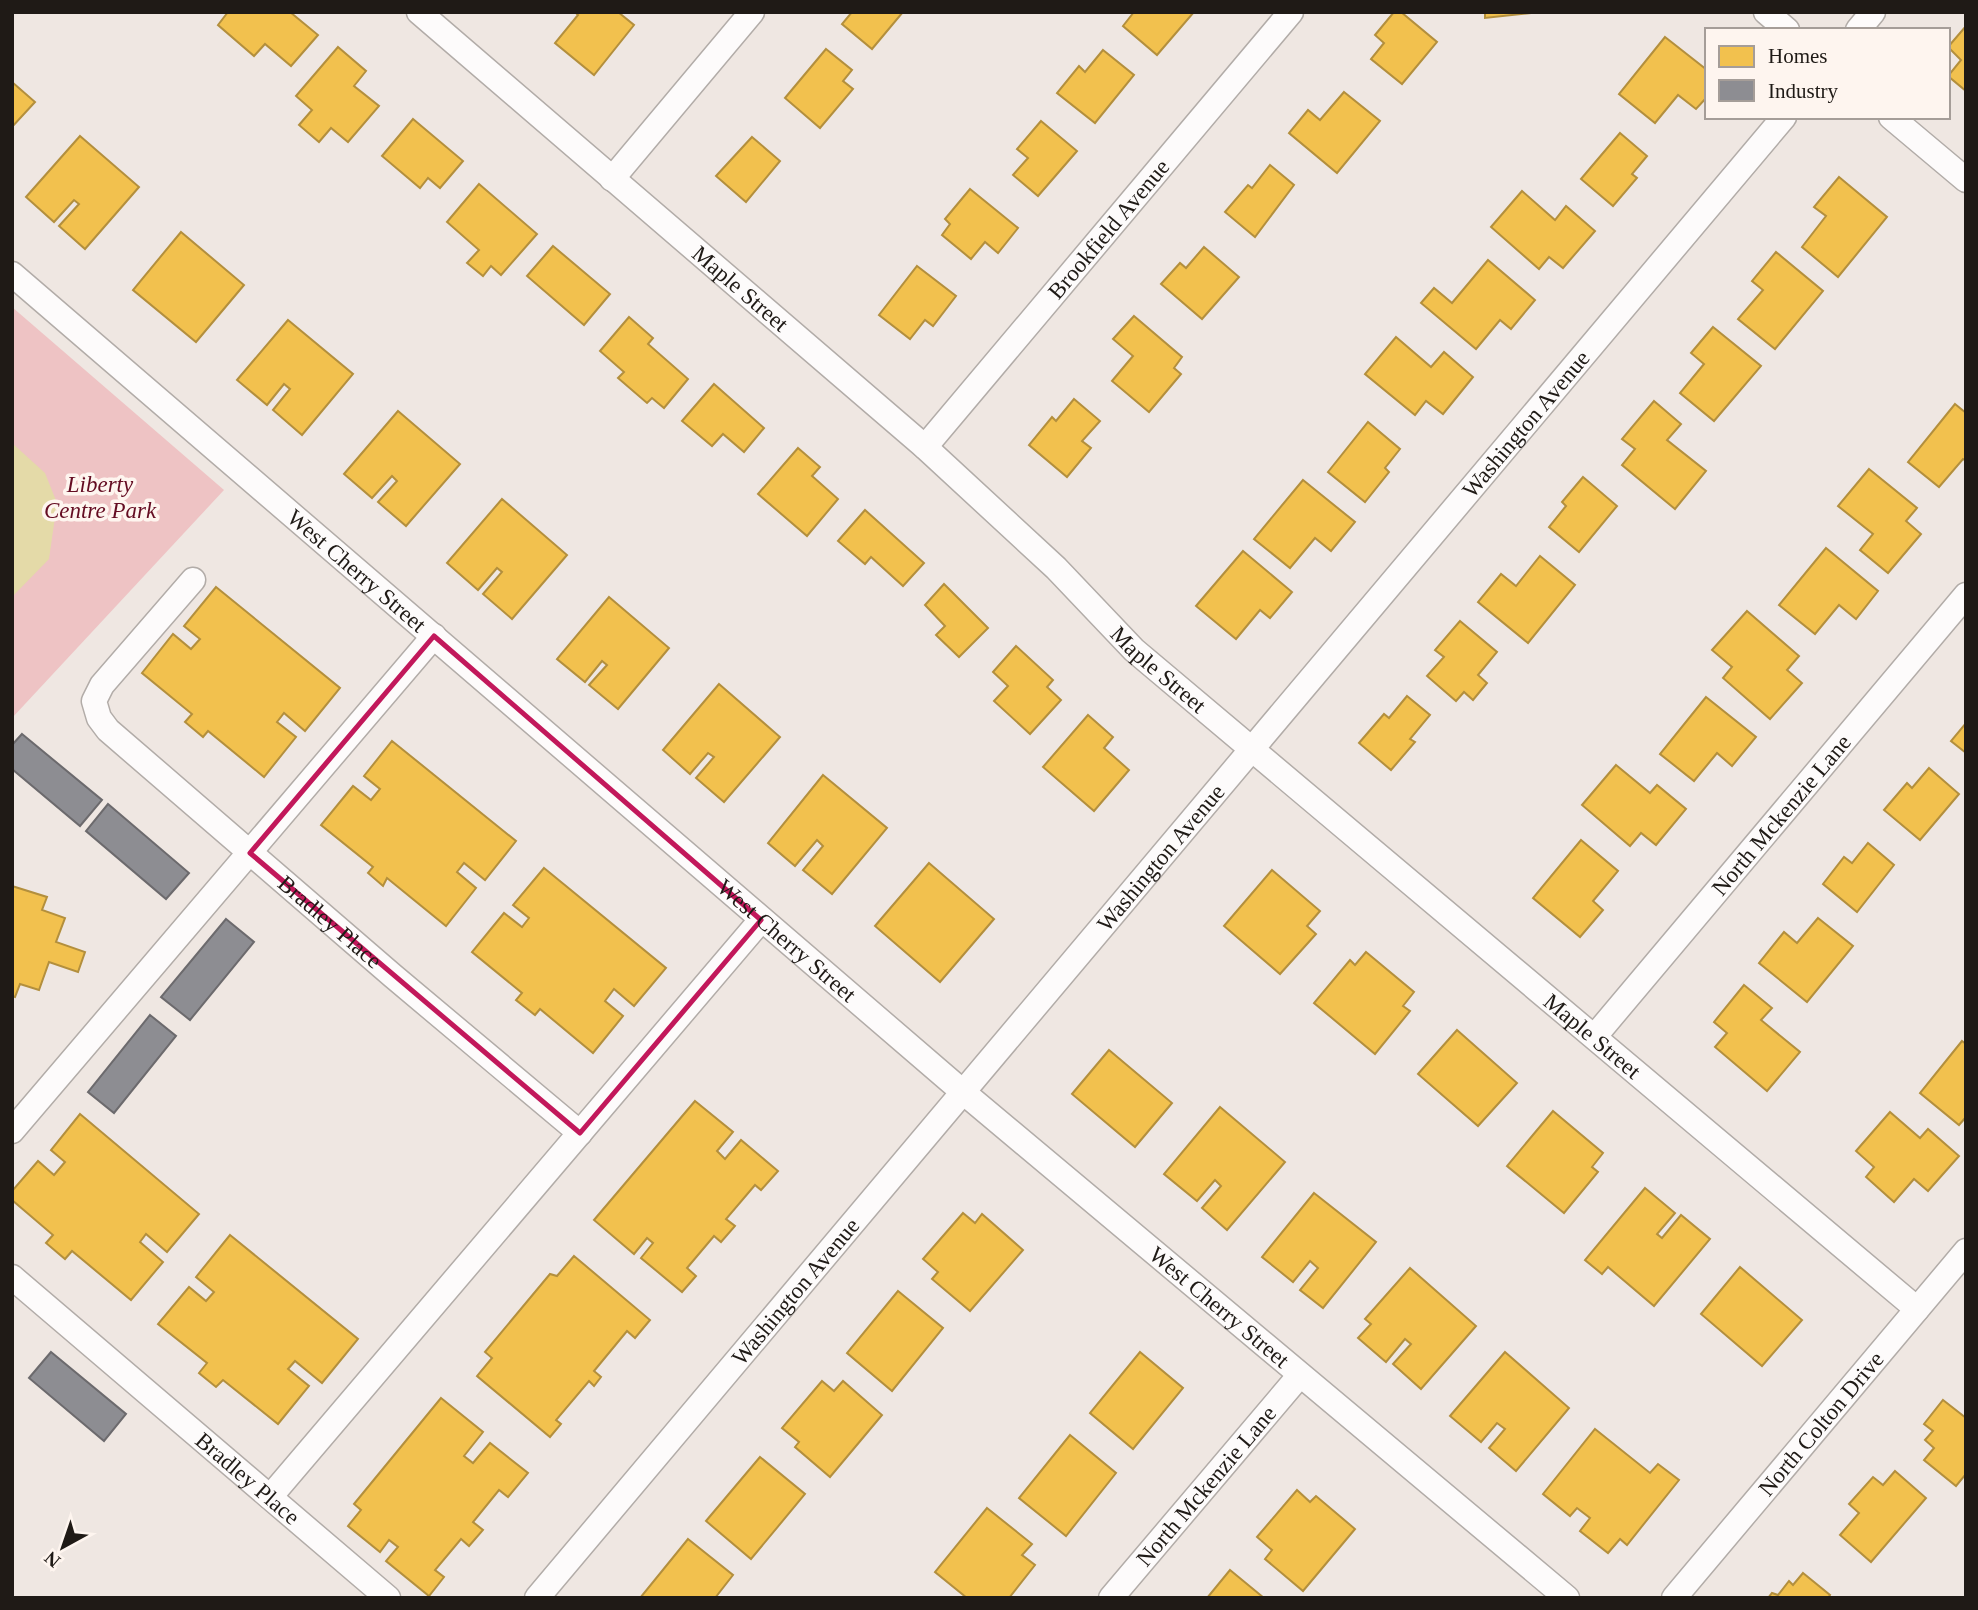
<svg xmlns="http://www.w3.org/2000/svg" width="1978" height="1610" font-family="'Times New Roman',serif">
	<style>
		.green { fill: #eec3c4 }
		.water { fill: #e4daa8 }
		.homes { fill: #f2c14e; stroke: #b38f3d; stroke-width: 2 }
		.industry { fill: #8d8d92; stroke: #6c6a6d; stroke-width: 2 }
		.lines { fill: none; stroke-linecap: round; stroke-linejoin: round }
		.minor-casing { stroke: #b2aca8; stroke-width: 27 }
		.minor { stroke: #fdfbfb; stroke-width: 24 }
		.marked { fill: none; stroke: #c2185b; stroke-width: 5; stroke-linejoin: round }
		.labels { text-anchor: middle; dominant-baseline: central; stroke-width: 7; stroke-linejoin: round; paint-order: stroke }
		.street-label { font-size: 23px; fill: #1f1a16; stroke: #fef5ef }
		.park-label { font-size: 23px; font-style: italic; fill: #640c22; stroke: #fef5ef }
	</style>
	<rect width="100%" height="100%" fill="#efe7e2"/>
	<path class="green" d="M12,307L224,490L12,718Z"/>
	<path class="water" d="M12,443L45,473L57,503L49,559L12,597Z"/>
	<g class="homes">
		<path d="M228,12H290L318,35L291,66L265,44L254,56L218,25Z"/>
		<path d="M575,12H618L634,25L594,75L555,43L578,15Z"/>
		<path d="M852,12H903L872,49L842,24Z"/>
		<path d="M1134,12H1194L1157,55L1123,26Z"/>
		<path d="M1394,12H1401L1437,42L1402,84L1371,59L1384,43L1375,35Z"/>
		<path d="M1485,12H1541L1485,18Z"/>
		<path d="M1966,26V91L1948,76L1961,60L1948,47Z"/>
		<path d="M1665,37L1707,70V97L1696,109L1678,95L1655,123L1619,94Z"/>
		<path d="M338,47L366,71L354,86L379,106L348,142L331,128L319,142L299,125L312,110L296,96Z"/>
		<path d="M826,49L852,70L843,81L853,89L820,128L785,98Z"/>
		<path d="M1103,50L1134,75L1095,123L1057,93L1079,66L1085,72Z"/>
		<path d="M12,82L35,102L12,127Z"/>
		<path d="M1344,92L1380,121L1337,173L1289,133L1308,110L1320,120Z"/>
		<path d="M413,119L463,161L440,188L428,178L420,188L382,156Z"/>
		<path d="M1041,121L1077,151L1038,196L1013,175L1028,158L1017,149Z"/>
		<path d="M1620,133L1647,156L1632,174L1637,178L1613,206L1581,179Z"/>
		<path d="M80,136L139,187L85,249L59,226L79,204L74,200L54,222L26,197Z"/>
		<path d="M752,137L780,161L746,202L716,176Z"/>
		<path d="M1270,165L1294,185L1255,237L1225,212L1248,185L1252,188Z"/>
		<path d="M1839,177L1887,217L1838,277L1802,247L1826,216L1814,207Z"/>
		<path d="M479,184L537,234L501,275L491,266L483,276L467,263L479,250L447,222Z"/>
		<path d="M970,189L1018,228L998,253L985,242L971,259L942,235L950,224L945,219Z"/>
		<path d="M1522,191L1555,220L1566,206L1595,231L1563,268L1549,257L1539,269L1491,227Z"/>
		<path d="M181,232L244,285L196,342L133,290Z"/>
		<path d="M553,246L610,294L584,325L527,276Z"/>
		<path d="M1204,247L1239,277L1202,319L1161,284L1180,263L1186,268Z"/>
		<path d="M1776,252L1823,291L1775,349L1738,319L1763,290L1752,281Z"/>
		<path d="M1488,260L1535,300L1511,329L1500,320L1476,349L1421,303L1434,288L1452,303Z"/>
		<path d="M917,266L956,296L933,326L925,320L910,339L879,315Z"/>
		<path d="M1134,316L1182,357L1174,368L1181,374L1149,412L1112,381L1133,356L1113,339Z"/>
		<path d="M629,317L653,338L648,344L688,379L664,408L652,398L647,403L618,378L624,372L600,351Z"/>
		<path d="M288,320L353,374L302,435L273,410L290,389L284,384L267,405L237,380Z"/>
		<path d="M1713,327L1761,366L1714,421L1680,393L1704,364L1691,353Z"/>
		<path d="M1396,337L1431,367L1444,352L1473,377L1443,414L1426,401L1415,415L1365,374Z"/>
		<path d="M714,384L764,428L744,452L723,434L712,446L682,421Z"/>
		<path d="M1074,399L1100,421L1082,441L1091,448L1067,477L1029,445L1052,417L1056,421Z"/>
		<path d="M1654,401L1681,424L1667,440L1706,471L1675,509L1622,465L1635,449L1622,439Z"/>
		<path d="M1955,404L1966,413V461L1963,459L1939,487L1908,462Z"/>
		<path d="M398,411L460,464L406,526L378,502L397,481L392,476L372,498L344,474Z"/>
		<path d="M1368,422L1400,449L1385,468L1389,472L1365,502L1328,472Z"/>
		<path d="M798,448L820,467L812,476L838,499L807,536L758,494Z"/>
		<path d="M1869,469L1917,508L1906,521L1921,534L1888,573L1860,550L1873,534L1838,506Z"/>
		<path d="M1583,477L1617,506L1579,552L1549,527L1566,506L1562,502Z"/>
		<path d="M1303,480L1355,522L1331,551L1315,538L1290,568L1254,539Z"/>
		<path d="M502,499L567,555L512,619L483,594L502,572L497,568L478,590L447,563Z"/>
		<path d="M865,510L924,563L903,586L871,557L865,564L838,541Z"/>
		<path d="M1826,548L1878,591L1856,619L1839,605L1815,634L1779,605Z"/>
		<path d="M1243,551L1292,592L1270,618L1260,610L1236,639L1196,606Z"/>
		<path d="M1540,556L1575,585L1528,643L1478,602L1501,574L1516,586Z"/>
		<path d="M944,584L988,628L959,657L936,635L945,626L925,605Z"/>
		<path d="M216,587L340,688L305,731L284,713L277,722L296,737L264,777L208,731L203,737L185,722L192,714L142,673L173,634L191,649L200,639L184,626Z"/>
		<path d="M609,597L669,648L618,709L589,685L607,665L602,661L585,682L557,659Z"/>
		<path d="M1747,611L1799,656L1787,670L1802,683L1770,719L1723,678L1732,667L1712,650Z"/>
		<path d="M1460,621L1497,652L1478,675L1487,683L1473,700L1464,692L1456,701L1427,676L1444,657L1435,650Z"/>
		<path d="M1016,646L1053,680L1047,687L1061,700L1030,734L994,701L1008,686L993,672Z"/>
		<path d="M719,684L780,737L724,802L696,778L714,757L708,753L690,774L663,750Z"/>
		<path d="M1407,696L1430,715L1410,739L1415,742L1391,770L1359,743L1384,714L1389,718Z"/>
		<path d="M1706,697L1756,737L1732,766L1717,753L1694,781L1660,754Z"/>
		<path d="M1088,715L1113,737L1104,748L1129,770L1094,811L1043,767Z"/>
		<path d="M1966,723V753L1951,741Z"/>
		<path d="M392,741L516,841L485,880L464,863L457,872L476,888L446,926L387,878L383,886L368,873L373,867L321,825L353,786L371,800L380,789L364,776Z"/>
		<path d="M1616,765L1650,793L1657,785L1686,809L1656,845L1641,833L1630,846L1582,805Z"/>
		<path d="M1929,768L1959,794L1920,840L1884,810L1907,783L1912,788Z"/>
		<path d="M823,775L887,828L832,894L803,870L823,846L817,840L795,866L768,843Z"/>
		<path d="M1581,840L1618,871L1593,901L1603,910L1580,937L1533,898Z"/>
		<path d="M1868,843L1894,865L1857,912L1823,884L1844,857L1852,863Z"/>
		<path d="M929,863L994,919L940,982L875,926Z"/>
		<path d="M544,868L666,968L634,1006L614,989L605,1001L623,1016L593,1053L540,1009L535,1015L516,1000L522,993L472,952L504,913L522,927L529,918L513,905Z"/>
		<path d="M1272,870L1320,911L1307,926L1316,934L1280,974L1224,926Z"/>
		<path d="M12,886L47,897L42,910L65,918L56,942L85,952L78,972L49,962L39,990L20,984L15,997L12,996Z"/>
		<path d="M1818,918L1853,946L1807,1002L1759,963L1784,932L1797,943Z"/>
		<path d="M1366,952L1414,992L1403,1006L1410,1011L1375,1054L1314,1003L1350,960L1355,965Z"/>
		<path d="M1744,985L1772,1008L1761,1020L1800,1052L1767,1091L1715,1047L1727,1033L1714,1022Z"/>
		<path d="M1457,1030L1517,1083L1478,1126L1418,1074Z"/>
		<path d="M1962,1041L1966,1044V1117L1959,1125L1920,1093Z"/>
		<path d="M1109,1050L1172,1103L1135,1147L1072,1094Z"/>
		<path d="M695,1101L733,1132L717,1151L725,1159L741,1140L778,1171L761,1190L755,1185L726,1219L735,1226L721,1242L714,1236L687,1268L696,1276L682,1292L641,1258L653,1243L647,1238L634,1254L594,1220Z"/>
		<path d="M1220,1107L1285,1162L1227,1230L1202,1208L1221,1186L1215,1180L1197,1201L1164,1174Z"/>
		<path d="M1553,1111L1603,1153L1592,1167L1598,1172L1564,1213L1507,1166Z"/>
		<path d="M1890,1112L1920,1138L1928,1129L1959,1156L1928,1191L1914,1179L1894,1202L1866,1177L1874,1167L1856,1151Z"/>
		<path d="M80,1114L199,1214L167,1252L146,1234L140,1242L163,1262L131,1300L72,1251L65,1259L46,1243L53,1235L12,1200V1191L38,1161L54,1175L65,1162L51,1150Z"/>
		<path d="M1645,1188L1675,1213L1657,1234L1662,1238L1681,1215L1710,1239L1654,1306L1608,1267L1602,1274L1585,1260Z"/>
		<path d="M1314,1193L1376,1242L1323,1308L1300,1290L1318,1268L1310,1261L1293,1282L1262,1257Z"/>
		<path d="M963,1213L975,1223L982,1214L1023,1250L970,1311L932,1279L938,1272L923,1259Z"/>
		<path d="M230,1235L358,1339L322,1383L295,1361L288,1369L309,1386L278,1424L223,1380L216,1387L199,1373L207,1363L158,1324L189,1287L206,1301L214,1292L196,1277Z"/>
		<path d="M574,1256L650,1320L635,1338L627,1331L594,1371L601,1377L594,1386L589,1381L556,1420L561,1424L550,1437L477,1376L492,1358L485,1352L550,1274L557,1276Z"/>
		<path d="M1740,1267L1802,1320L1762,1366L1701,1314Z"/>
		<path d="M1410,1268L1476,1326L1421,1389L1393,1364L1411,1344L1405,1339L1386,1362L1358,1338L1371,1324L1365,1319Z"/>
		<path d="M898,1291L943,1328L892,1391L847,1353Z"/>
		<path d="M1140,1352L1183,1388L1133,1449L1090,1413Z"/>
		<path d="M1505,1352L1569,1408L1516,1471L1489,1448L1505,1429L1497,1423L1481,1442L1450,1416Z"/>
		<path d="M822,1381L834,1391L843,1381L882,1415L830,1477L795,1447L799,1442L782,1428Z"/>
		<path d="M441,1398L483,1432L464,1456L473,1463L490,1443L528,1473L508,1497L499,1490L473,1522L483,1530L469,1546L461,1539L435,1570L444,1577L429,1596L386,1561L398,1547L389,1540L380,1552L348,1526L361,1510L354,1504Z"/>
		<path d="M1943,1400L1966,1418V1474L1956,1486L1924,1460L1934,1448L1925,1440L1933,1431L1924,1424Z"/>
		<path d="M1595,1429L1650,1473L1658,1464L1679,1480L1627,1545L1620,1539L1608,1553L1580,1531L1590,1518L1577,1508L1570,1516L1543,1494Z"/>
		<path d="M1070,1435L1116,1473L1066,1536L1019,1498Z"/>
		<path d="M760,1457L805,1494L751,1559L706,1521Z"/>
		<path d="M1895,1471L1926,1498L1871,1562L1840,1535L1859,1513L1849,1504L1873,1477L1883,1485Z"/>
		<path d="M1297,1490L1310,1502L1316,1496L1355,1529L1303,1591L1265,1559L1272,1550L1257,1537Z"/>
		<path d="M987,1508L1032,1544L1022,1555L1035,1565L1009,1598H967L935,1572Z"/>
		<path d="M688,1539L733,1575L715,1598H640Z"/>
		<path d="M1230,1570L1264,1598H1207Z"/>
		<path d="M1803,1573L1830,1595L1828,1598H1768L1772,1593L1778,1595L1789,1581L1793,1585Z"/>
	</g>
	<g class="industry">
		<path d="M22,734L102,800L80,826L12,769V745Z"/>
		<path d="M108,804L189,873L166,899L86,831Z"/>
		<path d="M226,919L254,942L190,1020L161,997Z"/>
		<path d="M150,1015L176,1036L114,1113L88,1092Z"/>
		<path d="M51,1352L126,1414L104,1441L29,1378Z"/>
	</g>
	<g class="lines">
		<defs>
			<g id="minor">
				<path id="s1" d="M419,12L925,447L1056,568L1134,650L1917,1309"/>
				<path d="M1766,12L1787,30"/>
				<path d="M1858,30L1873,12"/>
				<path d="M1891,117L1966,180"/>
				<path d="M612,179L752,12"/>
				<path id="s2" d="M12,274L963,1092L1567,1598"/>
				<path id="s3" d="M925,447L1291,12"/>
				<path id="s4" d="M193,580L102,685L94,701L99,718L108,730L393,976L580,1133"/>
				<path id="s5" d="M1595,1036L1966,595"/>
				<path d="M12,1131L434,636"/>
				<path id="s6" d="M12,1277L388,1598"/>
				<path d="M270,1497L761,920"/>
				<path id="s7" d="M537,1598L1784,117"/>
				<path id="s8" d="M1111,1598L1300,1375"/>
				<path id="s9" d="M1674,1598L1966,1251"/>
			</g>
		</defs>
		<use href="#minor" class="minor-casing"/>
		<use href="#minor" class="minor"/>
	</g>
	<path class="marked" d="M434,636L761,920L580,1133L250,853Z"/>
	<g class="labels">
		<g class="street-label">
			<text stroke="none"><textPath href="#s3" startOffset="285">Brookfield Avenue</textPath></text>
			<text stroke="none"><textPath href="#s1" startOffset="424">Maple Street</textPath></text>
			<text stroke="none"><textPath href="#s7" startOffset="1535">Washington Avenue</textPath></text>
			<text stroke="none"><textPath href="#s2" startOffset="455">West Cherry Street</textPath></text>
			<text stroke="none"><textPath href="#s1" startOffset="990">Maple Street</textPath></text>
			<text stroke="none"><textPath href="#s5" startOffset="289">North Mckenzie Lane</textPath></text>
			<text stroke="none"><textPath href="#s7" startOffset="968">Washington Avenue</textPath></text>
			<text stroke="none"><textPath href="#s4" startOffset="483">Bradley Place</textPath></text>
			<text stroke="none"><textPath href="#s2" startOffset="1022">West Cherry Street</textPath></text>
			<text stroke="none"><textPath href="#s1" startOffset="1558">Maple Street</textPath></text>
			<text stroke="none"><textPath href="#s7" startOffset="401">Washington Avenue</textPath></text>
			<text stroke="none"><textPath href="#s2" startOffset="1589">West Cherry Street</textPath></text>
			<text stroke="none"><textPath href="#s9" startOffset="228">North Colton Drive</textPath></text>
			<text stroke="none"><textPath href="#s6" startOffset="310">Bradley Place</textPath></text>
			<text stroke="none"><textPath href="#s8" startOffset="147">North Mckenzie Lane</textPath></text>
		</g>
		<g class="park-label">
			<text x="100" y="484">Liberty<tspan x="100" dy="26">Centre Park</tspan></text>
		</g>
	</g>
	<rect width="1978" height="1610" fill="none" stroke="#1f1a16" stroke-width="28"/>
	<rect x="1705" y="28" width="245" height="91" fill="#fef5ef" stroke="#a59d98" stroke-width="2"/>
	<rect x="1719" y="46" width="35" height="21" fill="#f2c14e" stroke="#a59d98" stroke-width="2"/>
	<text x="1768" y="63" font-size="21" fill="#1f1a16">Homes</text>
	<rect x="1719" y="80" width="35" height="21" fill="#8d8d92" stroke="#a59d98" stroke-width="2"/>
	<text x="1768" y="98" font-size="21" fill="#1f1a16">Industry</text>
	<g transform="translate(63 1547) rotate(220)" stroke="#fef5ef" stroke-width="5" paint-order="stroke">
	<path d="M0-5L12 26L0 18L-12 26Z" fill="#1f1a16"/>
	<text y="-10" font-size="19" font-weight="bold" text-anchor="middle" fill="#1f1a16">N</text>
	</g>
</svg>
